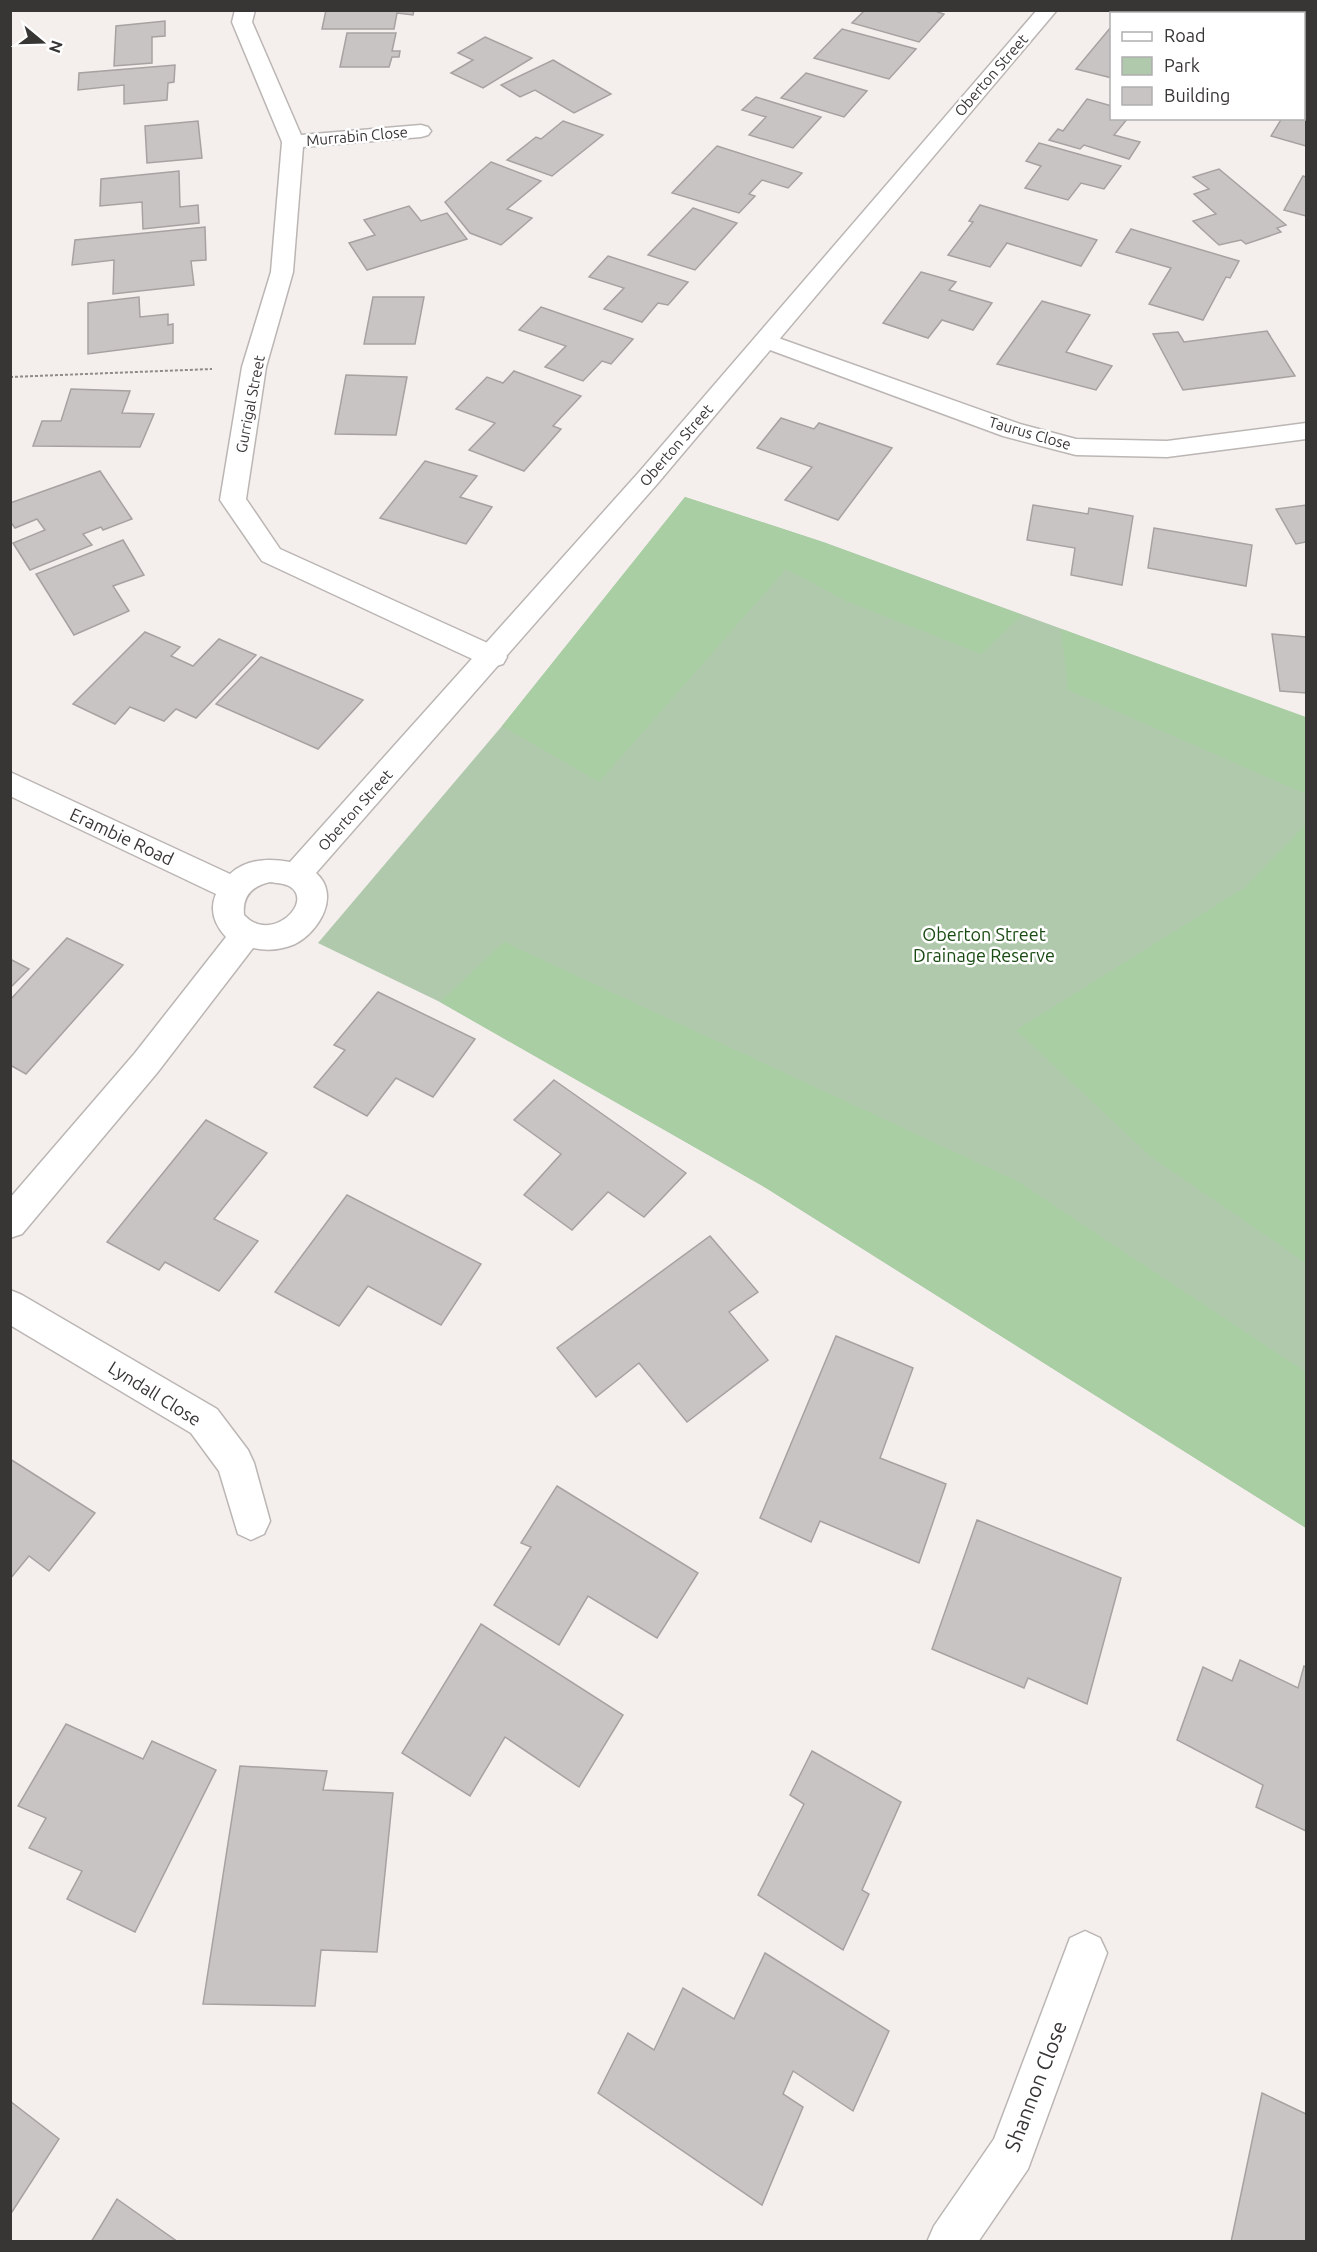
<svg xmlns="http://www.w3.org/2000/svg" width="1317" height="2252" font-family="Ubuntu,sans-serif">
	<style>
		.green { fill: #b0c8ac }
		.forest { fill: #a9cea3 }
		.building { fill: #c9c4c4; stroke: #a7a2a1; stroke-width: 1.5 }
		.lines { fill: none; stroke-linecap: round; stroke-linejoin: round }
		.minor-casing { stroke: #bbb6b4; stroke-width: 3 }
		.tertiary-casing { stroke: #bbb6b4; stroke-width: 3 }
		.path { stroke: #8e8b89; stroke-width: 2; stroke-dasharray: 3 2; stroke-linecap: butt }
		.minor { fill: #fff; fill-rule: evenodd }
		.tertiary { fill: #fff; fill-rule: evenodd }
		.labels { text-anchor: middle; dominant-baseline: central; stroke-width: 5; stroke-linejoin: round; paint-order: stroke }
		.far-street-label { font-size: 15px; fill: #383635; stroke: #fff }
		.street-label { font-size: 18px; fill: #383635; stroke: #fff }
		.park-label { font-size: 18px; fill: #184a11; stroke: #fff }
		.near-street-label { font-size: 21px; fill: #383635; stroke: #fff }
	</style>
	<rect width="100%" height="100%" fill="#f4efed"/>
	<path class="green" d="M685,497L823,542L1306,718V1528L766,1188L440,1002L318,943L502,726Z"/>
	<g class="forest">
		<path d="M685,497L823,542L1022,615L981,654L846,601L786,569L599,782L502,726Z"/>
		<path d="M1061,629L1306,717V794L1068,690Z"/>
		<path d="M1306,824V1263L1150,1156L1016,1030L1244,888Z"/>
		<path d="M504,942L1017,1181L1306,1372V1528L766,1188L440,1002Z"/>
	</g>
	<g class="building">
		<path d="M326,10H414L413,15L397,13L394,29H322Z"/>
		<path d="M865,10H932L944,14L919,42L852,23Z"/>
		<path d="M165,21V36L152,37V63L114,66L116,26Z"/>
		<path d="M1111,27L1112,78L1076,69Z"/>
		<path d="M842,29L916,49L889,79L814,58Z"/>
		<path d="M347,33H396L392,51H400L399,57H392L389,67H340Z"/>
		<path d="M485,37L532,58L483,88L451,73L473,60L458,53Z"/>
		<path d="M553,60L611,94L574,113L535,90L520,97L501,85Z"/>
		<path d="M175,65L174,82L168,83L167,100L124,104V85L78,90L79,73Z"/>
		<path d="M806,73L867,91L844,117L781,98Z"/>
		<path d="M1306,80V146L1271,136L1282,118H1304V85Z"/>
		<path d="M756,97L821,117L793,148L749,135L766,117L742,110Z"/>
		<path d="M1087,99L1112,106V118H1128L1114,135L1140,142L1129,159L1084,145L1080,149L1049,140L1058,129L1063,131Z"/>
		<path d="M198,121L202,158L147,163L145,126Z"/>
		<path d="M563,121L603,135L552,176L507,160L536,137L541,139Z"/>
		<path d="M1039,143L1121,166L1104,189L1081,183L1068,200L1025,188L1041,166L1026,161Z"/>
		<path d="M717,146L802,173L788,188L762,180L749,194L755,196L739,213L672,193Z"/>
		<path d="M491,162L541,181L507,209L532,218L501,245L470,233L445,202Z"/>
		<path d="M1219,169L1286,225L1277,228L1281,232L1246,244L1241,240L1219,245L1193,221L1216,214L1194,194L1209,189L1193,177Z"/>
		<path d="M179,171L180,207L198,205L199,223L143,229L142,202L100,206L101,179Z"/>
		<path d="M1303,176L1306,177V216L1284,210Z"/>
		<path d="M980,205L1097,240L1081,266L1007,243L990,267L948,255L973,222L969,221Z"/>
		<path d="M409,206L421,221L447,213L467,239L367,270L349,243L375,235L364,220Z"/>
		<path d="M693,208L737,223L695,270L648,255Z"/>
		<path d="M205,227L206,260L191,261L194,285L113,294L114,260L72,265L75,240Z"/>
		<path d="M1131,229L1239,261L1230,278L1226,277L1203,320L1149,304L1171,268L1116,252Z"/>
		<path d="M608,256L688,282L668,305L658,303L642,322L604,309L624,288L589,277Z"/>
		<path d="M921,272L956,282L949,290L992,303L973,330L942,320L928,338L883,323Z"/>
		<path d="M139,297L140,317L168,314V325L173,324V343L88,354V303Z"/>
		<path d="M373,297H424L415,344H364Z"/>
		<path d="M1042,301L1090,315L1066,352L1112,366L1096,390L997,364Z"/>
		<path d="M541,307L633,339L611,364L602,361L583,381L545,367L566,346L519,330Z"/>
		<path d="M1267,331L1295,376L1183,390L1153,334L1178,332L1184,342Z"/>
		<path d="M514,371L581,396L553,426L561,429L524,471L469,450L495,423L456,409L487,377L503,383Z"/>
		<path d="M346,375L407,377L396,435L335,434Z"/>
		<path d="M71,389L130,391L122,413L154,414L140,447L33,446L42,421H61Z"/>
		<path d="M781,418L814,429L819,423L892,448L838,520L785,500L812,467L757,448Z"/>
		<path d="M425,461L477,476L460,497L492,507L466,544L380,518Z"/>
		<path d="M100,471L132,519L103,530L101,527L83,534L92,545L30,570L13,543L45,530L37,519L15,528L10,521V503Z"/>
		<path d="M1033,505L1088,514L1089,508L1133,516L1122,585L1071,575L1075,548L1027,540Z"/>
		<path d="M1306,505V542L1296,544L1276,509Z"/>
		<path d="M1154,528L1252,545L1246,586L1148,568Z"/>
		<path d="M123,540L144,575L113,586L129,611L74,635L36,574Z"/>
		<path d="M145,632L180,647L171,656L193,666L219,639L256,655L196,718L176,709L164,721L130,707L115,724L73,704Z"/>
		<path d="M1272,634L1306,637V693L1280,691Z"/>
		<path d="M261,657L363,700L318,749L216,704Z"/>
		<path d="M67,938L123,965L26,1074L10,1065V1000Z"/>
		<path d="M10,959L29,969L10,988Z"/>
		<path d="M378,992L475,1039L433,1097L396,1078L367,1116L314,1087L345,1050L334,1045Z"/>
		<path d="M554,1080L686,1173L644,1217L608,1192L572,1230L524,1195L561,1154L514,1120Z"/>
		<path d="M206,1120L267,1153L214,1219L258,1241L219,1291L165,1262L159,1270L107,1242Z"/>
		<path d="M347,1195L481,1264L441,1325L368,1286L339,1326L275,1292Z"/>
		<path d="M710,1236L758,1292L729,1312L768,1360L687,1422L639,1363L596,1397L557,1348Z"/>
		<path d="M836,1336L913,1368L880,1458L946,1484L919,1563L820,1521L811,1542L760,1518Z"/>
		<path d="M10,1459L95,1513L49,1571L29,1556L10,1579Z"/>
		<path d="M557,1486L698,1573L657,1638L588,1596L559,1645L494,1605L531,1547L521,1543Z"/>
		<path d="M977,1520L1121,1578L1087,1704L1028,1678L1024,1688L932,1649Z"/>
		<path d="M481,1624L623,1715L579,1787L505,1737L470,1796L402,1753Z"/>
		<path d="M1240,1660L1298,1688L1304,1666L1306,1667V1831L1256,1807L1263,1785L1177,1740L1203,1667L1232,1681Z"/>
		<path d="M66,1724L143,1759L152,1741L216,1770L135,1932L67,1899L82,1871L29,1848L46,1818L18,1806Z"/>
		<path d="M812,1751L901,1802L862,1890L869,1894L843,1950L758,1895L804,1804L790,1795Z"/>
		<path d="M240,1766L327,1771L323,1790L393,1793L377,1952L321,1950L315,2006L203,2004Z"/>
		<path d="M765,1953L889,2031L853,2111L793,2071L783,2094L803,2107L762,2205L598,2093L628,2033L654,2050L683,1988L734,2019Z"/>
		<path d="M1262,2093L1306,2114V2242H1231Z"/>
		<path d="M10,2101L59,2139L10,2215Z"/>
		<path d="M117,2199L178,2242H91Z"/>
	</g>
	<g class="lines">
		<defs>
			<g id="minor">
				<path d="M235,10H255L252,22L301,135L421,125L428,127L431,131L428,135L421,137L303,147L293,272L266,367L246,499L280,549L503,650L507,657L503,664L493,667L483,664L262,561L220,500L242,367L271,272L282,142L232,22Z"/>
				<path d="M1227,10H1254L1256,14H1229Z"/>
				<path d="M1304,22L1306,23V35L1304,34Z"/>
				<path d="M767,334L1020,424L1076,439L1167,441L1306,423V439L1167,457L1076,455L1003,436L759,346L755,341L759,336Z"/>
				<path d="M10,1290L22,1295L217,1409L248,1450L254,1463L270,1521L264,1534L251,1540L238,1534L219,1471L191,1433L10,1325Z"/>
				<path d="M1085,1931L1100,1938L1107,1953L1028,2169L978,2242H927L934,2226L994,2139L1070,1938Z"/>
			</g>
			<path id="tertiary" d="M1037,10H1057L658,483L316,873C341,895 319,932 295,944C281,950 267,951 253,948L157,1073L22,1234L10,1238V1198L135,1053L226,937C215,925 209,910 216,894L10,796V772L230,874C246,859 269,858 290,862L640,471ZM270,882C276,883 283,883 289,886C316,901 271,945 244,915C242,896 252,886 270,882Z"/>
		</defs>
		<use href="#minor" class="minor-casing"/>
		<use href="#tertiary" class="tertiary-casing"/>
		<path class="path" d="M10,377L212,369"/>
		<use href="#minor" class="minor"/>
		<use href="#tertiary" class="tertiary"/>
	</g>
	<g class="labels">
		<g class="far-street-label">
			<text transform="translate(991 75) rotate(-49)">Oberton Street</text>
			<text transform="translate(357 136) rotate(-5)">Murrabin Close</text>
			<text transform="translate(250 404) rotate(-79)">Gurrigal Street</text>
			<text transform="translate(1030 433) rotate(16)">Taurus Close</text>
			<text transform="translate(676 445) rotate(-49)">Oberton Street</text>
			<text transform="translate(355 810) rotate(-48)">Oberton Street</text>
		</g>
		<g class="street-label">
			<text transform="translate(122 836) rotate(25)">Erambie Road</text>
			<text transform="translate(155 1393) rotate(32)">Lyndall Close</text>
		</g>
		<g class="park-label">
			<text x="984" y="934">Oberton Street<tspan x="984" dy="21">Drainage Reserve</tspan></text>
		</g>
		<g class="near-street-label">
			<text transform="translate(1035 2086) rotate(-69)">Shannon Close</text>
		</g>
	</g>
	<rect width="1317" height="2252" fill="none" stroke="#383635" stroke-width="24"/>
	<rect x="1110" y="12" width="195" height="108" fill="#ffffff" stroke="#afafae" stroke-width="1.5"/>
	<rect x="1122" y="32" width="30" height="9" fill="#ffffff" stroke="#afafae" stroke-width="1.5"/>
	<text x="1164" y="42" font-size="18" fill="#383635">Road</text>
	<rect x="1122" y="57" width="30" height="18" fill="#b0c8ac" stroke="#afafae" stroke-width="1.5"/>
	<text x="1164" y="72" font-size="18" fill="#383635">Park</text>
	<rect x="1122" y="87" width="30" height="18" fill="#c9c4c4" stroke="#afafae" stroke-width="1.5"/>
	<text x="1164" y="102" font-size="18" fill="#383635">Building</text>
	<g transform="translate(42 42) rotate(109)" stroke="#ffffff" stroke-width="4.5" paint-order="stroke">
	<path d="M0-4.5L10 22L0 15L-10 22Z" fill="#383635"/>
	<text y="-9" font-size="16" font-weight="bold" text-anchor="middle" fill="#383635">N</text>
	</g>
</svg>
